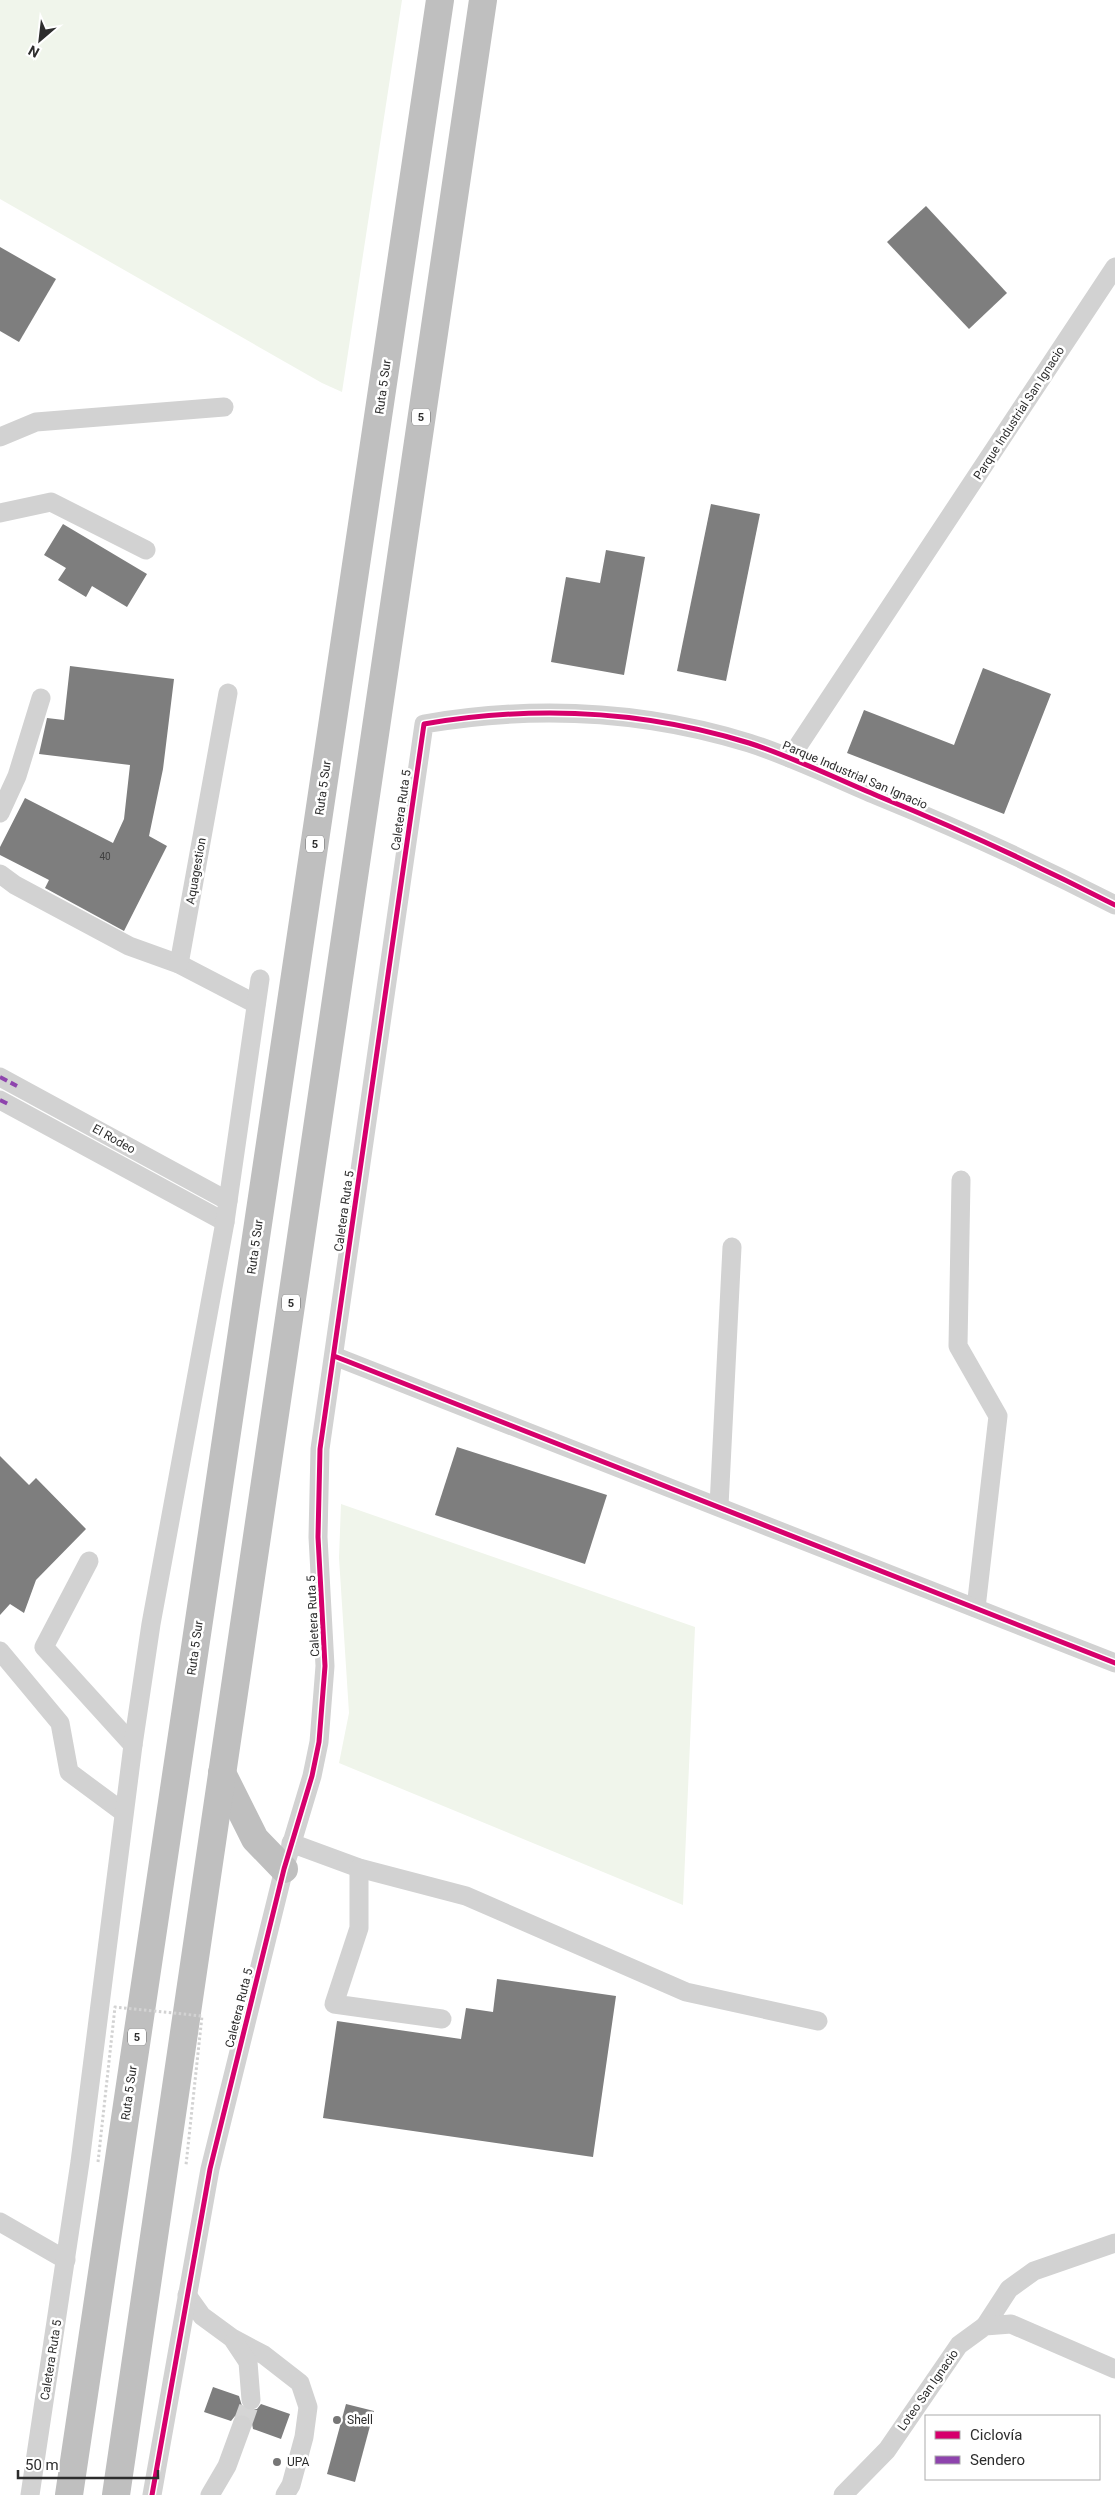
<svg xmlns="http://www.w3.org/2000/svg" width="1115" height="2495" font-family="Roboto,sans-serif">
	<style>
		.green { fill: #f0f5eb }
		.building { fill: #7e7e7e }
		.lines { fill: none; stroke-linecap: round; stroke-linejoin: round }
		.minor-tunnel { stroke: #d5d5d5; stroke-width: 19; stroke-dasharray: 19 9; stroke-linecap: butt }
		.minor { stroke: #d2d2d2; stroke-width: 19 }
		.highway { stroke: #bfbfbf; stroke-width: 28 }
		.path-bridge { stroke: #d2d2d2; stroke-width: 3; stroke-dasharray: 2.5 2.5; stroke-linecap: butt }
		.quiet { stroke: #8e44ad; stroke-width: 4; stroke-dasharray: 8 4; stroke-linecap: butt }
		.cycleway-casing { stroke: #fff; stroke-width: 8 }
		.cycleway { stroke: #d6006c; stroke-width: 5 }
		.poi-dot { fill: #767676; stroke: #fff; stroke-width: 2 }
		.labels { text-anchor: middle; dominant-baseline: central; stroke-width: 5; stroke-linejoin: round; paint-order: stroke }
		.number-label { font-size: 10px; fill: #414141 }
		.shield { fill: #fff; stroke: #6c6c6c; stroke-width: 1 }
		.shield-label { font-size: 11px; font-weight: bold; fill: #2d2d2d }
		.street-label { font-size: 12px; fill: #2d2d2d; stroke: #fff }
		.poi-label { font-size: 12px; fill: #2d2d2d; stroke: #fff; text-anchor: start }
	</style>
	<rect width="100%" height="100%" fill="#fff"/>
	<g class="green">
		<path d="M0,0H402L342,392L322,383L0,199Z"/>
		<path d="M341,1504L695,1627L683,1905L339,1763L349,1713L339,1558Z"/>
	</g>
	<g class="building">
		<path d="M926,206L1007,293L969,329L887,242Z"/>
		<path d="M0,247L56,279L19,342L0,331Z"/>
		<path d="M711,504L760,514L726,681L677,671Z"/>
		<path d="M63,524L147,574L127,607L92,586L86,597L58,580L66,568L44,555Z"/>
		<path d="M606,550L645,557L624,675L551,662L566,577L600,583Z"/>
		<path d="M70,666L174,679L163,769L149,836L167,846L124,931L45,888L49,880L0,855V847L25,798L113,843L124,819L130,765L39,754L47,718L64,720Z"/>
		<path d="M983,668L1051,694L1004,814L847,753L864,710L954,745Z"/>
		<path d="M457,1447L607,1495L585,1564L435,1515Z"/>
		<path d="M0,1456L29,1485L36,1478L86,1529L36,1580L24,1613L10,1604L0,1615Z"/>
		<path d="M497,1979L616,1996L593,2157L323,2118L337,2021L461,2039L466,2008L493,2012Z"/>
		<path d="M213,2387L239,2396L242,2406L247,2410L257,2409L261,2404L290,2414L281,2439L253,2429L251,2418L245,2414L235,2416L231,2421L204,2412Z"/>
		<path d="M346,2404L374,2411L355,2482L327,2474Z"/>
	</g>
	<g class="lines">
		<path class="minor-tunnel" d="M242,2425L251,2400"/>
		<g class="minor">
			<path d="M0,437L36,422L224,407"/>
			<path d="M0,513L51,502L146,550"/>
			<path d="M790,758L1115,267"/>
			<path d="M0,813L17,776L41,698"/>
			<path d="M0,874L15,885L129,946L179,964L256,1004"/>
			<path d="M179,964L228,693"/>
			<path d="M0,1077L228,1201"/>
			<path d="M0,1100L225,1222"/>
			<path d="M961,1180L958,1346L998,1416L976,1608"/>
			<path d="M334,1356L1115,1663"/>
			<path d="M719,1506L732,1247"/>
			<path d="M89,1561L44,1647L133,1745"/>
			<path d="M0,1651L60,1723L69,1772L123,1812"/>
			<path d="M291,1843L359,1868L466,1896L686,1992L818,2021"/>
			<path d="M359,1868V1928L334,2004L442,2019"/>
			<path d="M0,2222L66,2260"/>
			<path d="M187,2295L202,2316L232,2338L264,2355L300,2383L308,2407L304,2437L291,2485L285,2495"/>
			<path d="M985,2326L1009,2289L1034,2271L1115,2243"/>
			<path d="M234,2341L248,2362L251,2400"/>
			<path d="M30,2495L80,2162L133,1745L151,1624L225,1222L260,979"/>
			<path d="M152,2495L210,2169L284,1869L312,1776L319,1742L325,1666L318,1537L320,1449L424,724C534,705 642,710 749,743C793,757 835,778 878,796C959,829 1037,865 1115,905"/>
			<path d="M210,2495L227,2466L242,2425"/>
			<path d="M843,2495L887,2450L959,2345L985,2326L1011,2324L1115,2369"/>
		</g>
		<g class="highway">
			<path d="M222,1773L255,1839L284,1869"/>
			<path d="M69,2495L440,0"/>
			<path d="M116,2495L483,0"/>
		</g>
		<path class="path-bridge" d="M98,2162L115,2007L202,2016L186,2165"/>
		<g class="quiet">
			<path d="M0,1077L17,1086"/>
			<path d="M0,1100L8,1104"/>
		</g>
		<defs>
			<g id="cycleway">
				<path d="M334,1356L1115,1663"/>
				<path d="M152,2495L210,2169L284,1869L312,1776L319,1742L325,1666L318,1537L320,1449L424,724C534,705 642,710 749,743C793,757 835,778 878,796C959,829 1037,865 1115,905"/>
			</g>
		</defs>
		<use href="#cycleway" class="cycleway-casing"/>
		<use href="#cycleway" class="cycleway"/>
	</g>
	<g class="poi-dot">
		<circle cx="337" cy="2420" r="5"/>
		<circle cx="277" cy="2462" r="5"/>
	</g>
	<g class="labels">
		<g class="number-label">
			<text x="105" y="856">40</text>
		</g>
		<g class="shield">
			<rect x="412" y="408.5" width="18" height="17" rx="4"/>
			<rect x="306" y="835.5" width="18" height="17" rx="4"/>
			<rect x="282" y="1294.5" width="18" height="17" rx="4"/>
			<rect x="128" y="2028.5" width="18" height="17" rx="4"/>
		</g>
		<g class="shield-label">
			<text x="421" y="417">5</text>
			<text x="315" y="844">5</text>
			<text x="291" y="1303">5</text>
			<text x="137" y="2037">5</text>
		</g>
		<g class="street-label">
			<text transform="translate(383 387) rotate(-82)">Ruta 5 Sur</text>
			<text transform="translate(1019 413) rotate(-57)">Parque Industrial San Ignacio</text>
			<text transform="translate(855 775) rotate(23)">Parque Industrial San Ignacio</text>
			<text transform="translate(323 788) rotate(-82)">Ruta 5 Sur</text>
			<text transform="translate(401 810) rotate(-82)">Caletera Ruta 5</text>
			<text transform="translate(196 871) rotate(-80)">Aquagestion</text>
			<text transform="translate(114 1139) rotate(29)">El Rodeo</text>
			<text transform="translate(344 1211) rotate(-82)">Caletera Ruta 5</text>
			<text transform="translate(255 1247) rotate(-82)">Ruta 5 Sur</text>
			<text transform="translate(313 1616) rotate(-93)">Caletera Ruta 5</text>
			<text transform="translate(195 1648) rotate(-82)">Ruta 5 Sur</text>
			<text transform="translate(239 2008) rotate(-76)">Caletera Ruta 5</text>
			<text transform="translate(129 2093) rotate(-82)">Ruta 5 Sur</text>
			<text transform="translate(51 2360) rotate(-81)">Caletera Ruta 5</text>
			<text transform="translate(928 2390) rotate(-55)">Loteo San Ignacio</text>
		</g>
		<g class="poi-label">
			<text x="347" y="2420">Shell</text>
			<text x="287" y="2462">UPA</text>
		</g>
	</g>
	<rect x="925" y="2415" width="175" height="65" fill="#ffffff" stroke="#ababab"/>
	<rect x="935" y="2431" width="25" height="8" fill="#d6006c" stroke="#ababab"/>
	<text x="970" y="2440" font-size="15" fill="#2d2d2d">Ciclovía</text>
	<rect x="935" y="2456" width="25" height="8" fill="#8e44ad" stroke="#ababab"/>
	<text x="970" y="2465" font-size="15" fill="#2d2d2d">Sendero</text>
	<g transform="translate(40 40) rotate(208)" stroke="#ffffff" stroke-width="4" paint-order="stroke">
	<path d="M0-4L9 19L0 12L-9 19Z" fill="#2d2d2d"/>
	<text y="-8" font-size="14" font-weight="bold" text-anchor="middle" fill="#2d2d2d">N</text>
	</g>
	<path d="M18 2470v8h140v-8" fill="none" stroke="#2d2d2d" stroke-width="2.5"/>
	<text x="25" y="2470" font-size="15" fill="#2d2d2d" stroke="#ffffff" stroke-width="4" paint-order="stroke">50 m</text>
</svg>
